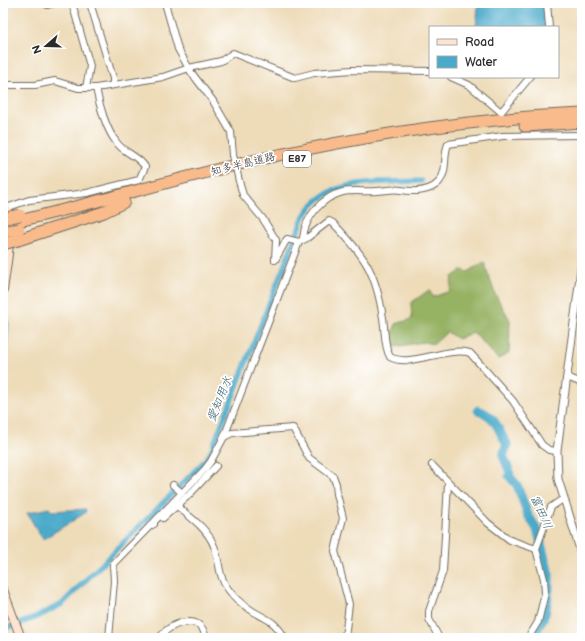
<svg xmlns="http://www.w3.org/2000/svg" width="585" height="641" font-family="'Balsamiq Sans','Klee One',sans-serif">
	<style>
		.forest { fill: #96b264; stroke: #606e48 }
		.water { fill: #4baaca; stroke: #3b6a7a }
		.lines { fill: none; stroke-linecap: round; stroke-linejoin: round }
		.canal { stroke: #4baaca; stroke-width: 5.5 }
		.river { stroke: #4baaca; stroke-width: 9 }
		.minor-casing { stroke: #6f695d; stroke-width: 8 }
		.tertiary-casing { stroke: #6f695d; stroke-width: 9 }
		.secondary-casing { stroke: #6f695d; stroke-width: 10 }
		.motorway-casing { stroke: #6f695d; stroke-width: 13 }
		.minor { stroke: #fff; stroke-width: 6 }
		.tertiary { stroke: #fff; stroke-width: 7 }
		.secondary { stroke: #fde4d1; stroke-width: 8 }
		.motorway { stroke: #fabb8c; stroke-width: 11 }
		.minor-bridge-casing { stroke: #6f695d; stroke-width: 8; stroke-linecap: butt }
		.motorway-bridge-casing { stroke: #6f695d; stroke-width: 13; stroke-linecap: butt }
		.minor-bridge { stroke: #fff; stroke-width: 6 }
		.motorway-bridge { stroke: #fabb8c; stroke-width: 11 }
		.labels { text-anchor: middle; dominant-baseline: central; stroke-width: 3.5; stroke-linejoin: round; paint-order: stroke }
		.shield { fill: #fff; stroke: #6b6b6b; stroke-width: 1 }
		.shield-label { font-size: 10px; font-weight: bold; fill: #2b2b2b }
		.street-label { font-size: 11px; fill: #2b2b2b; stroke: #fff }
		.water-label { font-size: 12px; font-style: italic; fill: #385e6b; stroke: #fff }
	</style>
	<rect width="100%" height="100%" fill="#fff"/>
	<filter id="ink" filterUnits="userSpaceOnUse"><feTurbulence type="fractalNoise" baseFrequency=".025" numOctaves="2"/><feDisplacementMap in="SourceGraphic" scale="8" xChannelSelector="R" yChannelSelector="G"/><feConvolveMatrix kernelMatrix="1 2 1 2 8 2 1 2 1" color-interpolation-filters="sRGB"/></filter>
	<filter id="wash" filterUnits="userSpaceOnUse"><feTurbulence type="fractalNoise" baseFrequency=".012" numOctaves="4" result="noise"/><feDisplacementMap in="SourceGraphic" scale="16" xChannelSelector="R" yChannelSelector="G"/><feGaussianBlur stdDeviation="0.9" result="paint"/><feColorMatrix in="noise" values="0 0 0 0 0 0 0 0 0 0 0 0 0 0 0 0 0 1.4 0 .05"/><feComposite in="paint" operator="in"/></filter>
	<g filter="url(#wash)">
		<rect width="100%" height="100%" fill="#eedcb9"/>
		<path class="forest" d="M484,262L495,294L510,320L509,353L498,359L473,332L458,339L447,332L434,344L423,342L394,347L391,337L396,324L412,319L411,303L429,290L433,297L450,291L452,277L462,270L468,272Z"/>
		<g class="water">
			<path d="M485,3H547L548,27H476L478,7Z"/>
			<path d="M49,508L52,511L86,509L85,513L45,538H42L27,513Z"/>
		</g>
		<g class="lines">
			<path class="canal" d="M3,629L35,618L62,604L200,466L210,454L304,216C329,176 379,183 421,181"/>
			<g class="river">
				<path d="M3,320L5,323L3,354"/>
				<path d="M478,410C497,417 496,427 507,444L503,456L510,472L509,476L517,485L528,515L537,529L549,574V589L545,614L533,638"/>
			</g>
		</g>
	</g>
	<g filter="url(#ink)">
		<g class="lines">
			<defs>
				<g id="minor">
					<path d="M43,3L48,5L55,3"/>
					<path d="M72,3L90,66L86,88"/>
					<path d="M90,3L113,78V85"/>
					<path d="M165,3L178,49L191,72L213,101L231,132L233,155"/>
					<path d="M547,3L549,27"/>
					<path d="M451,77L469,85L501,112L530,77"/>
					<path d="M3,85H35L55,81L78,88H96L163,77L189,68L221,61L233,53L295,78L314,73L352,70L430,71"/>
					<path d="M239,181L243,195L263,219L276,240L275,260L287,239L299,242"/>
					<path d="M6,208L29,200L87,193L139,180L145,167C139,156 124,153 117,143C106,130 99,104 96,88"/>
					<path d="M303,238C305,217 322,197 343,192C354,190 365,192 377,191C384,191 393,188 401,190C413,192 430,192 439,182C448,171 443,156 448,144L503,136L582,135"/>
					<path d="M567,377L582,383"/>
					<path d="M224,437L232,433L293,428L309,458L333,476L336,484L337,494L343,518L335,551L349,604L345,638"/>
					<path d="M432,465L488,523L510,540L536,549"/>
					<path d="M173,485L182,493"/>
					<path d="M177,506C191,518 207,528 214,546C220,560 218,577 228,589C233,596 240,603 248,608C265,620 272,617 285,638"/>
					<path d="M163,518L190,494L216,466"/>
					<path d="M150,526L205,469L211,461L224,437L299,242L307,238L329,221L333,223C365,256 376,272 383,318C385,330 384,347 390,357C410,368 448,346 470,353L513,401L542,445L549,450L557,451"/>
					<path d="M109,638L114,581L113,564L150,526L154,524"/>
					<path d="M160,638C168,622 204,612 205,638"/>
					<path d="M439,638L429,619V611L443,571L448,483"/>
					<path d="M528,638L538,622L545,593L544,579L536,549L551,507L563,499"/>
				</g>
				<path id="tertiary" d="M582,262L557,451L558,479L582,556"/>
				<g id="secondary">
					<path d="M3,207L6,208C15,224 5,272 3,291"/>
					<path d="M3,590L21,638"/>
				</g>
				<g id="motorway">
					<path d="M525,126L582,122"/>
					<path d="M19,221C104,201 188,175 274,156C374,134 479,118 582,114"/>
					<path d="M18,240L104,212L124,202"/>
				</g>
			</defs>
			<use href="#minor" class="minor-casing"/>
			<use href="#tertiary" class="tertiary-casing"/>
			<use href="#secondary" class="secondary-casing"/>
			<use href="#motorway" class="motorway-casing"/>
			<use href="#minor" class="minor"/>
			<use href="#tertiary" class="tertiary"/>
			<use href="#secondary" class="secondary"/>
			<use href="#motorway" class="motorway"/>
			<defs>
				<path id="minor-bridge" d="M233,155L239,181"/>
				<g id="motorway-bridge">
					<path d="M5,218L20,215"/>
					<path d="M3,232L19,229"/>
					<path d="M3,244L18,240"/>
				</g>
			</defs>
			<use href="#minor-bridge" class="minor-bridge-casing"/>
			<use href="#motorway-bridge" class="motorway-bridge-casing"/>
			<use href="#minor-bridge" class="minor-bridge"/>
			<use href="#motorway-bridge" class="motorway-bridge"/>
		</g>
	</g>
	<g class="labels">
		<rect class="shield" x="283" y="151" width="28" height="16" rx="3"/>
		<g class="shield-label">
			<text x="297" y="159">E87</text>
		</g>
		<g class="street-label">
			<text transform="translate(243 164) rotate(-14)">知多半島道路</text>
		</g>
		<g class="water-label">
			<text transform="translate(220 399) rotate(-68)">愛知用水</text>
			<text transform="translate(541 512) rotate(66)">富田川</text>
		</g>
	</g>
	<rect width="585" height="641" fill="none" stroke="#fff" stroke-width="16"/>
	<rect x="429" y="26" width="130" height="52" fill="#ffffff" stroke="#aaaaaa"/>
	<rect x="437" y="39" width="20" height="6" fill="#fde4d1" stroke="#aaaaaa"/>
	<text x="465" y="46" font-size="12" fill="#2b2b2b">Road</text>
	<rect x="437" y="56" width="20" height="12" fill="#4baaca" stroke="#aaaaaa"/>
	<text x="465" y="66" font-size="12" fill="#2b2b2b">Water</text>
	<g transform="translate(46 46) rotate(250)" stroke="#ffffff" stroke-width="3" paint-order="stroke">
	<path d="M0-3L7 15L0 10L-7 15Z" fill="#2b2b2b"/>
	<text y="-6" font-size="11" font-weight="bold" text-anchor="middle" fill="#2b2b2b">N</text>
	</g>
</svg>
